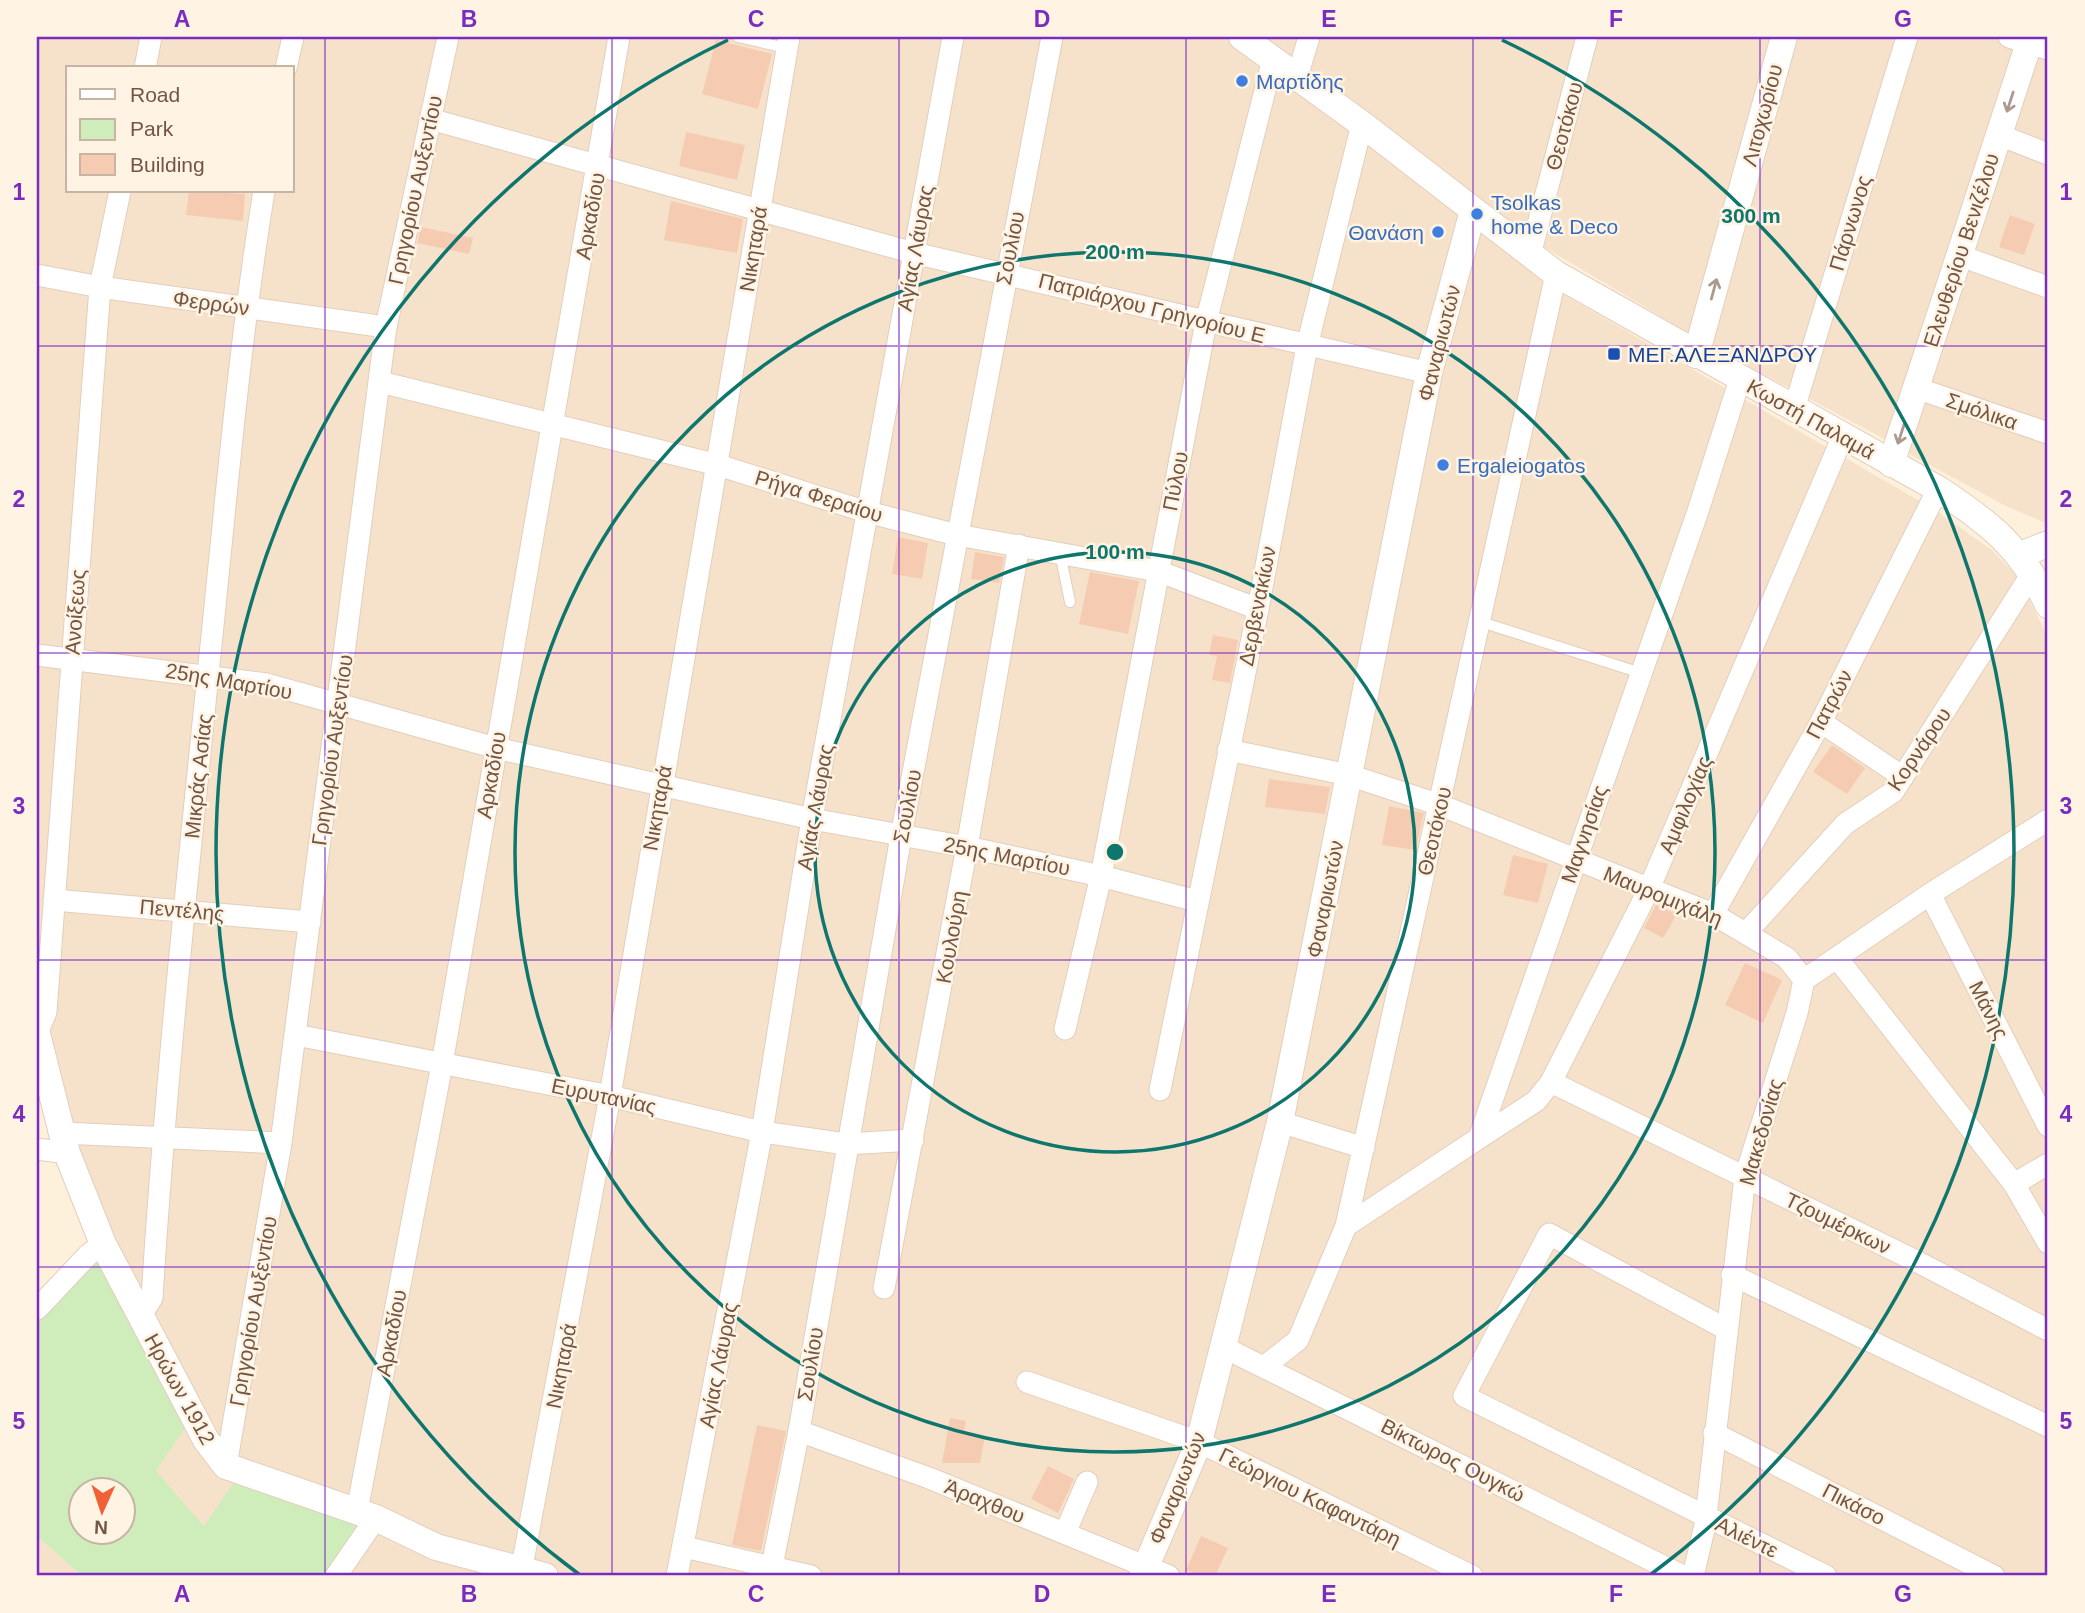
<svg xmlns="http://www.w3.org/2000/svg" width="2085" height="1613" font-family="Helvetica,sans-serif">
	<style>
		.residential { fill: #f6e2ca; fill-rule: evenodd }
		.green { fill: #cfecbb; fill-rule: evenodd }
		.building { fill: #f5ccb2 }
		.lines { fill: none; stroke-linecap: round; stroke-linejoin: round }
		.service-casing { stroke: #e4cebb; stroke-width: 12 }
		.minor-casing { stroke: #e4cebb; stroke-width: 23 }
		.tertiary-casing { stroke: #e4cebb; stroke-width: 28 }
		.service { stroke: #fff; stroke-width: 10 }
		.minor { stroke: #fff; stroke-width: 21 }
		.tertiary { stroke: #fff; stroke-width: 26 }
		.oneway { stroke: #ac998f }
		.grid { fill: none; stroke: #7b2cbf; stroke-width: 2; stroke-opacity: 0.55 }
		.ring { fill: none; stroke: #0f766e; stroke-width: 3.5 }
		.shop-dot { fill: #3f7fe0; stroke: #fff4e4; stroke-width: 2.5 }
		.transit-dot { fill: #1a4fb4; stroke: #fff4e4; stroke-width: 2.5 }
		.labels { text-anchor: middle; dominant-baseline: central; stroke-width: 5; stroke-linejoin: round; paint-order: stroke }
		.shop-label { font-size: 21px; fill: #366cbe; stroke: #fff4e4; text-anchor: start }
		.street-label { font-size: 21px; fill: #745544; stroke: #fff4e4 }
		.transit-label { font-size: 21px; fill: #164399; stroke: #fff4e4; text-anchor: start }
		.centre { fill: #0f766e; stroke: #fff4e4; stroke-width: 3.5 }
		.ring-label { font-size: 21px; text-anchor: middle; font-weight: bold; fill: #0f766e; stroke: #fff4e4; stroke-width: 5; stroke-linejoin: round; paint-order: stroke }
		.neatline { fill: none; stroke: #7b2cbf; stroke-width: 2.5 }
		.grid-label { font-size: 23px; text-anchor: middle; font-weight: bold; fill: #7b2cbf }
	</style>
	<rect width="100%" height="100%" fill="#fef1dc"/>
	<g class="residential">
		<path d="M37,37H1579L1526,235L1362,107L1347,127L1507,237L1566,296L1935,510L1992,550L2019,579L2048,638V1576H326L204,1527L156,1471L137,1333L83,1230L59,1161L37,1072ZM68,68H292V191H68Z"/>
		<path d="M1598,37H2021L1888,441L1709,345L1544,247Z"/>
		<path d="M2034,56L2048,59V524L2006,506L1907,453Z"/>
		<path d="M37,1536L82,1576H37Z"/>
	</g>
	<path class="green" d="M98,1260L187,1425L156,1471L204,1526L235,1481L364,1520L326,1576H82L37,1536V1322ZM80,1490H122V1532H80Z"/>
	<g class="building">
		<path d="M716,40L772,54L758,109L702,94Z"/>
		<path d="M686,132L745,145L737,180L679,166Z"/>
		<path d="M189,191L245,194L243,221L186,215Z"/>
		<path d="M671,201L743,219L737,253L664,240Z"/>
		<path d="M2010,215L2035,224L2024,255L1999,247Z"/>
		<path d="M421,227L473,238L469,254L417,243Z"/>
		<path d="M898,537L928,543L922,579L892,574Z"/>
		<path d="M975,552L1004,557L999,583L971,579Z"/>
		<path d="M1090,572L1139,581L1128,634L1079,624Z"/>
		<path d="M1213,635L1238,640L1230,683L1212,680L1217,656L1209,655Z"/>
		<path d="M1832,745L1865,768L1847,794L1813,772Z"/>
		<path d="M1269,779L1330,787L1325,814L1265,807Z"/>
		<path d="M1389,806L1424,813L1415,850L1382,845Z"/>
		<path d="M1513,855L1548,864L1538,903L1503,895Z"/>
		<path d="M1656,905L1677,914L1663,938L1644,928Z"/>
		<path d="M1745,963L1782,980L1763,1023L1725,1005Z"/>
		<path d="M950,1418L966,1421L964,1431L985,1435L980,1463H942Z"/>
		<path d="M757,1425L786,1431L761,1551L732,1545Z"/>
		<path d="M1048,1466L1074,1479L1058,1513L1031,1499Z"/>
		<path d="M1201,1536L1228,1548L1215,1576H1200L1186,1570Z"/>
	</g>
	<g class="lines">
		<defs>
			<g id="service">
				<path d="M738,37L786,48"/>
				<path d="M1060,553L1070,602"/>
				<path d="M1481,622L1641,673"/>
			</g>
			<g id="minor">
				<path d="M2009,37L2048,49"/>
				<path d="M145,68L151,37"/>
				<path d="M286,68L293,37"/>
				<path d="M1297,77L1309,37"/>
				<path d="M430,119L914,253L1429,373"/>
				<path d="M1999,135L2048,154"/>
				<path d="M1530,255L1587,37"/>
				<path d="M1958,255L2048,287"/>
				<path d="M37,275L100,287L386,327"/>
				<path d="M380,382L718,465L867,512L957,535L1158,571L1258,609"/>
				<path d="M1916,388L2048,433"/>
				<path d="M1794,409L1907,37"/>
				<path d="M37,655L267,684L496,748L812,819L967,847L1101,876L1197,901"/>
				<path d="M1821,722L1903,777"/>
				<path d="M1228,750L1349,775L1440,805L1713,914L1787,958L1804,980"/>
				<path d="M1930,894L2048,1126"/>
				<path d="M54,900L310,922"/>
				<path d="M1713,914L1821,722L1938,489"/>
				<path d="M1747,932L1845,824L1893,792L2033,572"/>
				<path d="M1837,958L2014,1184L2048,1243"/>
				<path d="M1065,1029L1101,876L1206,322L1273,59"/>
				<path d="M37,1033L46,1012L100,287L120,191"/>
				<path d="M296,1035L610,1096L762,1132L846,1144L913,1140"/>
				<path d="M1551,1082L1916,1261L2048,1330"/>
				<path d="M1160,1090L1258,609L1307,346L1362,124"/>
				<path d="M1280,1122L1364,1148"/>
				<path d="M62,1133L281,1143"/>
				<path d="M1479,1138L1536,1101L1551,1082L1648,891L1843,436"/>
				<path d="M37,1149L67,1153"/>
				<path d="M2014,1184L2048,1164"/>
				<path d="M1346,1226L1479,1138L1698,511L1740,379"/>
				<path d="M1732,1275L2048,1426"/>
				<path d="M884,1288L967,847L1019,545"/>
				<path d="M37,1309L88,1255L103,1244"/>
				<path d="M140,1317L152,1298C165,1089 187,882 208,674C225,513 238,351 264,191"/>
				<path d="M1726,1329L1549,1234L1464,1396L1826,1576"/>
				<path d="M1221,1346L1683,1576"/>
				<path d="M1265,1366L1298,1340L1346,1226L1556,274"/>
				<path d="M1027,1382L1199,1442L1472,1576"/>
				<path d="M799,1431L929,1478L1169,1576"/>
				<path d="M1714,1433L1994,1576"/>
				<path d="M226,1466L281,1143L386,327L448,37"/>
				<path d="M357,1511L442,1064L619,37"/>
				<path d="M1065,1533L1087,1482"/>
				<path d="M684,1547L811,1576"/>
				<path d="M336,1576L376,1518"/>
				<path d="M517,1576L521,1572L610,1096L789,37"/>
				<path d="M677,1576L762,1132L812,819L953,37"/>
				<path d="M770,1576L799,1431L901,836L1052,37"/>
				<path d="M1693,1576L1705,1525L1745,1177L1797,1013L1804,980L1930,894L2048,820"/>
			</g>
			<g id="tertiary">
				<path d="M1242,37L1362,124L1556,274L1938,489C1990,523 2022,548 2048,605"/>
				<path d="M1696,355L1784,37"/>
				<path d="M1891,464L2031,37"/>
				<path d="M2020,555L2048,544"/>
				<path d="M37,1034L67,1153L103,1244L206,1440L226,1466L376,1518L436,1547L545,1576"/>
				<path d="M1142,1576L1199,1442L1280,1122L1429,373L1473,211"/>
			</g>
		</defs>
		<use href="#service" class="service-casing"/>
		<use href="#minor" class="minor-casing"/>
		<use href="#tertiary" class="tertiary-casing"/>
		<use href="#service" class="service"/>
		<use href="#minor" class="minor"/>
		<use href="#tertiary" class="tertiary"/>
	</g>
	<defs><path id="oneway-shaft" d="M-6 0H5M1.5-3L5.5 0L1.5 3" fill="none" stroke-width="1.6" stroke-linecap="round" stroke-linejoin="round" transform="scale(1.75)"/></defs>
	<g class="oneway">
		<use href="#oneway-shaft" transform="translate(2010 102) rotate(108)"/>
		<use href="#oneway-shaft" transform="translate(1714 289) rotate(-75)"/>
		<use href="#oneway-shaft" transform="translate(1901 434) rotate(108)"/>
	</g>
	<path class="grid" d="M325,37V1576M612,37V1576M899,37V1576M1186,37V1576M1473,37V1576M1760,37V1576M37,346H2048M37,653H2048M37,960H2048M37,1267H2048"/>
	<g class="ring">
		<circle cx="1115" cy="852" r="300"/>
		<circle cx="1115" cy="852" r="600"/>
		<path d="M580 1575A900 900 0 0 1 728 40M1502 40A900 900 0 0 1 1650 1575"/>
	</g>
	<g class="shop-dot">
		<circle cx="1242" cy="81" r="7"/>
		<circle cx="1477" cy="214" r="7"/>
		<circle cx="1438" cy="232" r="7"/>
		<circle cx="1443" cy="465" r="7"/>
	</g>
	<rect class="transit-dot" x="1607" y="347" width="14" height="14" rx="3.5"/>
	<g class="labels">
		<g class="shop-label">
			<text x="1256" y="81">Μαρτίδης</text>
			<text x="1491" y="202">Tsolkas<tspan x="1491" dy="24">home &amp; Deco</tspan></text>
			<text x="1424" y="232" text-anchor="end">Θανάση</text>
			<text x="1457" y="465">Ergaleiogatos</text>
		</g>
		<g class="street-label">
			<text transform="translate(1762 115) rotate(-75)">Λιτοχωρίου</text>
			<text transform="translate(1564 126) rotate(-75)">Θεοτόκου</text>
			<text transform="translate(415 190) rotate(-78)">Γρηγορίου Αυξεντίου</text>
			<text transform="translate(590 216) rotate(-80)">Αρκαδίου</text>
			<text transform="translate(1850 223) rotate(-73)">Πάρνωνος</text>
			<text transform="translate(915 248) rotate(-80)">Αγίας Λάυρας</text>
			<text transform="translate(1010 248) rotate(-79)">Σουλίου</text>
			<text transform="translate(753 249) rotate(-81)">Νικηταρά</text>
			<text transform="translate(1961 250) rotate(-72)">Ελευθερίου Βενιζέλου</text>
			<text transform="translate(211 303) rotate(8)">Φερρών</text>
			<text transform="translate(1152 308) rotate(14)">Πατριάρχου Γρηγορίου Ε</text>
			<text transform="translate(1439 343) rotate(-76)">Φαναριωτών</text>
			<text transform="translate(1982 411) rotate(19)">Σμόλικα</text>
			<text transform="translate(1811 419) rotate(29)">Κωστή Παλαμά</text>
			<text transform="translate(1175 481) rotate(-79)">Πύλου</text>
			<text transform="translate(819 496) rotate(17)">Ρήγα Φεραίου</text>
			<text transform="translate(1257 606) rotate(-79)">Δερβενακίων</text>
			<text transform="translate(75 612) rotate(-86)">Ανοίξεως</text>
			<text transform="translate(229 681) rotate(10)">25ης Μαρτίου</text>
			<text transform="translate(1829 704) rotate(-62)">Πατρών</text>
			<text transform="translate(1919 749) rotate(-56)">Κορνάρου</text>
			<text transform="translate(332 750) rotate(-82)">Γρηγορίου Αυξεντίου</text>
			<text transform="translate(491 775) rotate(-80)">Αρκαδίου</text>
			<text transform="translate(198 776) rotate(-84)">Μικράς Ασίας</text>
			<text transform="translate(1685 805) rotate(-67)">Αμφιλοχίας</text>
			<text transform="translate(907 806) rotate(-79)">Σουλίου</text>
			<text transform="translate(815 807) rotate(-80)">Αγίας Λάυρας</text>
			<text transform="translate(657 808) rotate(-80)">Νικηταρά</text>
			<text transform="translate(1434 831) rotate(-77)">Θεοτόκου</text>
			<text transform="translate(1584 834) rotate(-71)">Μαγνησίας</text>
			<text transform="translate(1007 856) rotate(11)">25ης Μαρτίου</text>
			<text transform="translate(1663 896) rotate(22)">Μαυρομιχάλη</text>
			<text transform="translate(1325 899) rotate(-79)">Φαναριωτών</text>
			<text transform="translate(182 910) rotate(5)">Πεντέλης</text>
			<text transform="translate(951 937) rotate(-80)">Κουλούρη</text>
			<text transform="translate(1989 1010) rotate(63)">Μάνης</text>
			<text transform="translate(604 1096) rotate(12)">Ευρυτανίας</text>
			<text transform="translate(1761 1132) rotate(-74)">Μακεδονίας</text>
			<text transform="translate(1838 1223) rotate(26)">Τζουμέρκων</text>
			<text transform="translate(253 1311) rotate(-80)">Γρηγορίου Αυξεντίου</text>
			<text transform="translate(391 1333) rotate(-79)">Αρκαδίου</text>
			<text transform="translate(810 1364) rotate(-81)">Σουλίου</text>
			<text transform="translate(718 1365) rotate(-79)">Αγίας Λάυρας</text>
			<text transform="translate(561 1366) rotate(-79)">Νικηταρά</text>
			<text transform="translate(180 1389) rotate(61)">Ηρώων 1912</text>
			<text transform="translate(1453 1460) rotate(27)">Βίκτωρος Ουγκώ</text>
			<text transform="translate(1177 1488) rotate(-68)">Φαναριωτών</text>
			<text transform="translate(1310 1497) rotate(26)">Γεώργιου Καφαντάρη</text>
			<text transform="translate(985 1501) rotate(22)">Άραχθου</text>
			<text transform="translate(1854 1504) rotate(27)">Πικάσο</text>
			<text transform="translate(1747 1537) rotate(26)">Αλιέντε</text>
		</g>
		<g class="transit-label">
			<text x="1628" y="354">ΜΕΓ.ΑΛΕΞΑΝΔΡΟΥ</text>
		</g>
	</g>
	<circle cx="1115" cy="852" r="10" class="centre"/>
	<g class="ring-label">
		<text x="1751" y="223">300 m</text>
		<text x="1115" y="259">200 m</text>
		<text x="1115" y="559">100 m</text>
	</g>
	<rect width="2085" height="1613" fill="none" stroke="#fff4e4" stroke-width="77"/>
	<rect x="66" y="66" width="228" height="126" fill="#fff4e4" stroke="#c7b4a4" stroke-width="2"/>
	<rect x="80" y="89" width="35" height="10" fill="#ffffff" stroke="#c7b4a4" stroke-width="2"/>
	<text x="130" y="102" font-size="21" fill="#745544">Road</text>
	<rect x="80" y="119" width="35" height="21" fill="#cfecbb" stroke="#c7b4a4" stroke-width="2"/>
	<text x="130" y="136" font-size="21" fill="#745544">Park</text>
	<rect x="80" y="154" width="35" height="21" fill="#f5ccb2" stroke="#c7b4a4" stroke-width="2"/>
	<text x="130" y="172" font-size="21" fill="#745544">Building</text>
	<g transform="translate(102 1511) rotate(183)"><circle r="33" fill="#fff4e4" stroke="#c7b4a4" stroke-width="2"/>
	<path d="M0-5L12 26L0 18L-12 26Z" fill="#f26037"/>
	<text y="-10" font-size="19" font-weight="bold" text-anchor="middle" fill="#745544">N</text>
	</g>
	<rect x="38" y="38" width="2008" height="1536" class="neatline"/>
	<g class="grid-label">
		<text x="182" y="27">A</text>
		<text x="469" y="27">B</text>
		<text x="756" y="27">C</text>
		<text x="1042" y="27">D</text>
		<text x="1329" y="27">E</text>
		<text x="1616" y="27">F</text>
		<text x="1903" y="27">G</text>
		<text x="19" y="200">1</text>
		<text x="2066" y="200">1</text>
		<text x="19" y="507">2</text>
		<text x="2066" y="507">2</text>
		<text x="19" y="814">3</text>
		<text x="2066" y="814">3</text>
		<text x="19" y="1122">4</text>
		<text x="2066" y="1122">4</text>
		<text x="19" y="1429">5</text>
		<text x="2066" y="1429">5</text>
		<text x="182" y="1602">A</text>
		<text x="469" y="1602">B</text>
		<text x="756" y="1602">C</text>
		<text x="1042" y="1602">D</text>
		<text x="1329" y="1602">E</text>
		<text x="1616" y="1602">F</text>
		<text x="1903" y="1602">G</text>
	</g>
</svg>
